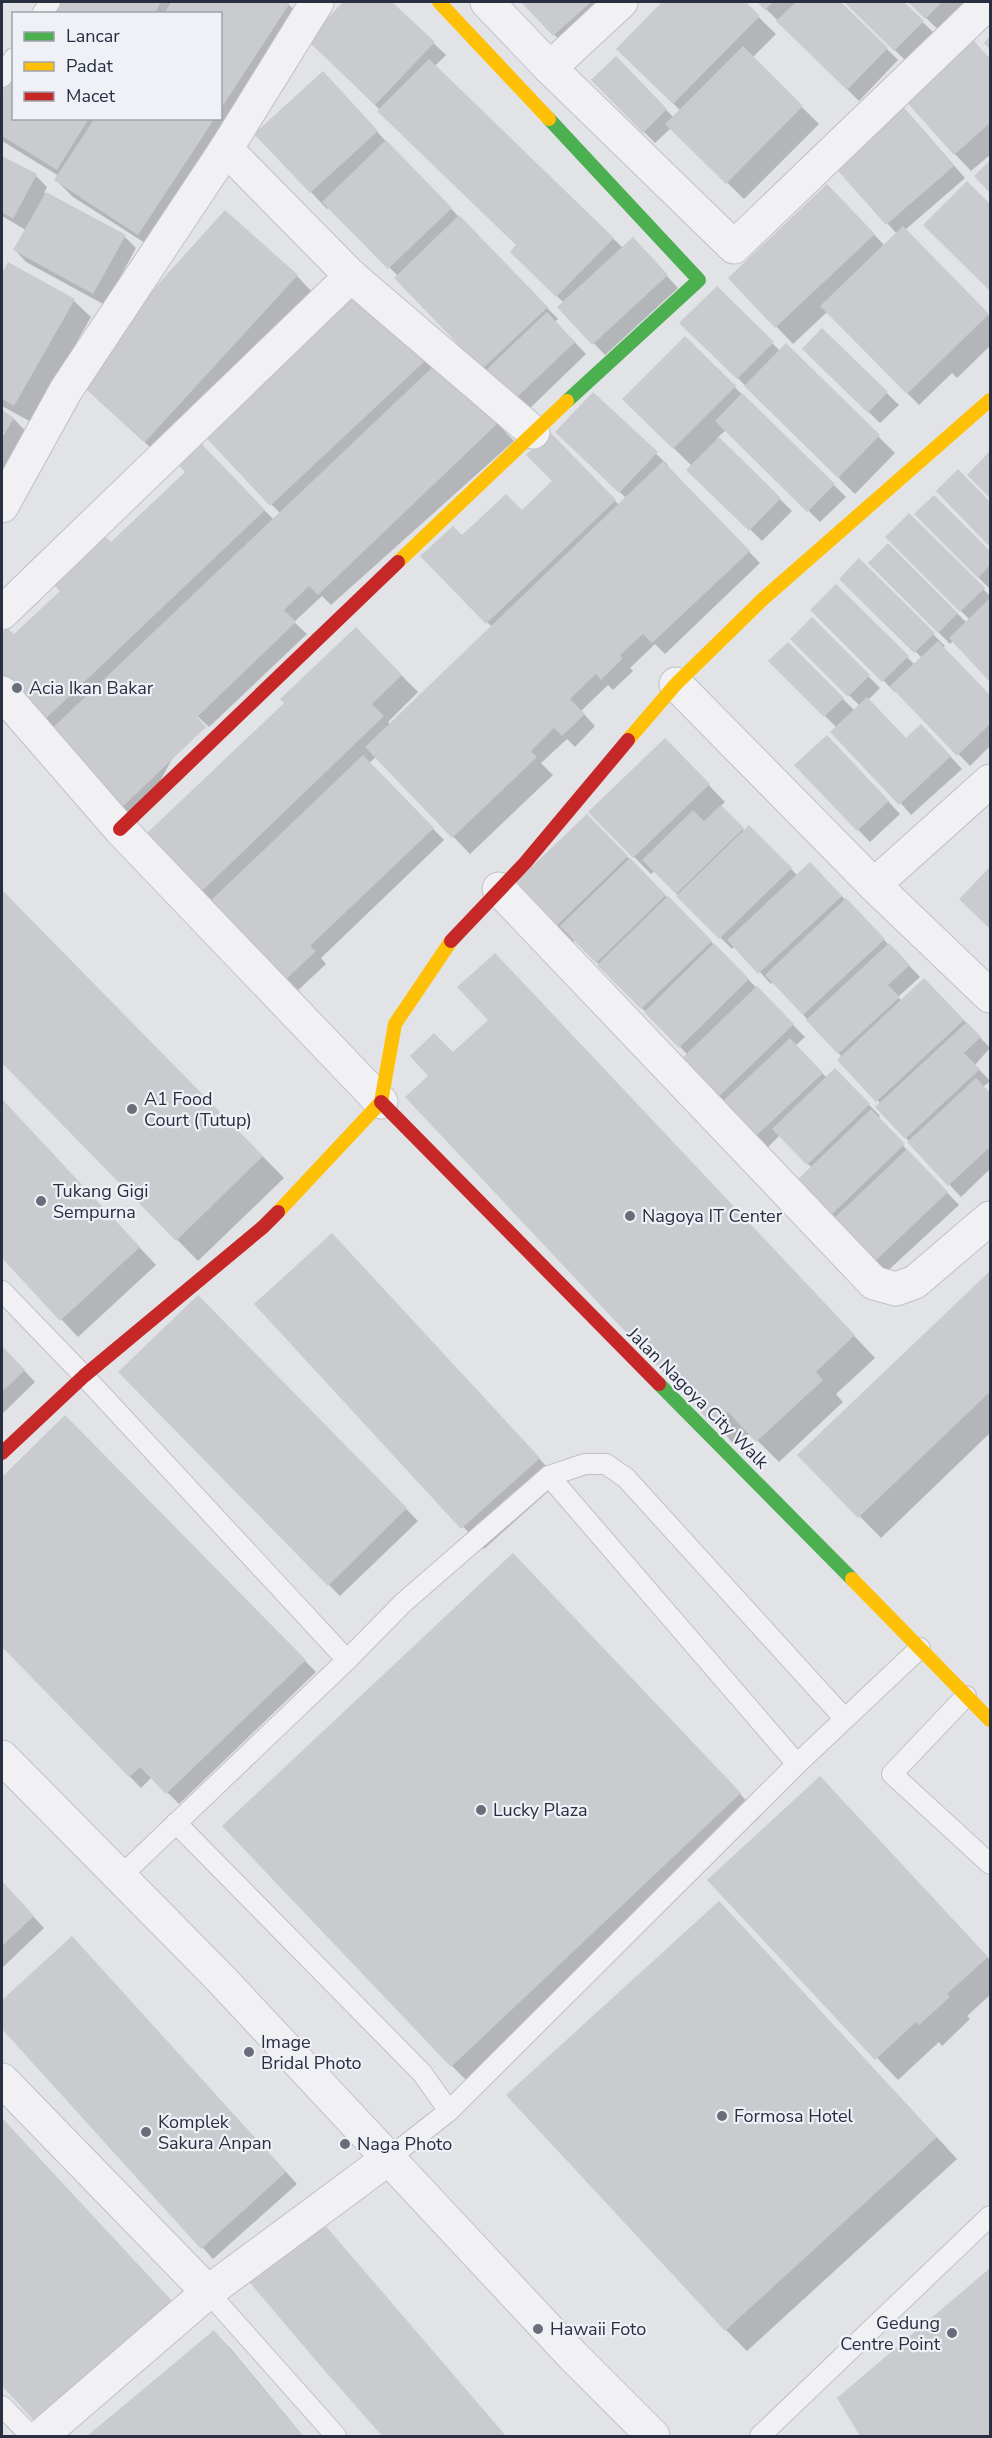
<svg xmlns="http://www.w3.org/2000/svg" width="992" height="2438" font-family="'Nunito Sans',sans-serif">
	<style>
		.shadow { fill: #0003 }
		.building { fill: #c9cbcf }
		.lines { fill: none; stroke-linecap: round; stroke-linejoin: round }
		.lane-casing { stroke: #bfc1c5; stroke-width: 22 }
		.street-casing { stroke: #bfc1c5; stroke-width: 35 }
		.lane { stroke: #f1f1f3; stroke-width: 20 }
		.street { stroke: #f1f1f3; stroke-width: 33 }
		.fast { stroke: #4caf50; stroke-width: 14 }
		.slow { stroke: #ffc107; stroke-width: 14 }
		.jam { stroke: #c62828; stroke-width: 14 }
		.poi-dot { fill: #696e7a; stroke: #eff1f6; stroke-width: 2 }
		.labels { text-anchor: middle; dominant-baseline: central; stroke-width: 4.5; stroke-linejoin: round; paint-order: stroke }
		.poi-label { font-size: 18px; fill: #282f40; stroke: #eff1f6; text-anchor: start }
		.street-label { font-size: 18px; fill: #282f40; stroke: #eff1f6 }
	</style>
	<rect width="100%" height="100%" fill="#e1e3e7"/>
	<g class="shadow">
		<path d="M59,2H286L301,16L156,250L73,197L56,180L59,176L2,141V94L14,75V118H220V14H51Z"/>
		<path d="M345,2H390L446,55L435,66L623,248L644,251L678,288L605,355L559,307L564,303L512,252L518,246L309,40Z"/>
		<path d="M523,2H626L571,52Z"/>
		<path d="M664,2H743L776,34L752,58L819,124L744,199L671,128L655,143L593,80L616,58L674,118L681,111L618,49Z"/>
		<path d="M759,2H839L898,60L859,101Z"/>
		<path d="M845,2H902L934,33L906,61Z"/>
		<path d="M909,2H976L943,34Z"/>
		<path d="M971,39L990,59V155L971,171L955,154Z"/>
		<path d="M339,90L393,149L558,319L555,322L586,354L526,412L396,278L398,276L330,207L327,209L311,192Z"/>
		<path d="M911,116L965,178L905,230L990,317V346L957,378L952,373L919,405L827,312L793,344L730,278L844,203L885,246L897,234L833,163Z"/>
		<path d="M2,158L36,176L47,187L44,193L125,237L136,248L105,305L26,262L15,250L26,230L2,216Z"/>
		<path d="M967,183L990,206V290L942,241Z"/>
		<path d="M8,264L74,301L91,317L31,422L2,406V276Z"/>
		<path d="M297,276L313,293L162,458L97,399Z"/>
		<path d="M717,288L780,351L786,345L895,453L855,494L682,323Z"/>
		<path d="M368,301L433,369L456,380L514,441L331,605L322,596L294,622L307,634L209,727L196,715L134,829L2,683V635L7,630L14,636L187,472L195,439L274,520L281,514L271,504Z"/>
		<path d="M822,330L899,405L880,423L804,349Z"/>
		<path d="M685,338L846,497L820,522L726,430L717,438L792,511L762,541L689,470L692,466L624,399Z"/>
		<path d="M593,394L668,465L666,467L760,563L665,654L655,644L630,668L633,671L613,690L608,685L581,711L595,726L575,747L567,739L541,763L553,775L470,854L376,757L369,763L444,840L321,958L326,964L292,996L147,836L286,703L355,629L418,692L388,722L390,724L492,627L423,556L522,512L554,481L550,434L619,505L626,498L568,443Z"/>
		<path d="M2,412L14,419L30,436L2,482Z"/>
		<path d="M990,453V496L969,475Z"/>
		<path d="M958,471L990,504V545L938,491Z"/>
		<path d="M934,497L990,553V589L916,514Z"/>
		<path d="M909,515L990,596V680L953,641L950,644L870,563L888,545L967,623L970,620L887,537Z"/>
		<path d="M859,561L945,646L943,648L990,697V746L970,766L897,690L895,692L812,610L836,586L915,665L922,658L842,579Z"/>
		<path d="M812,620L880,688L868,700L907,740L933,738L962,769L911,815L836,727L770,661L788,644L855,711L860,706L792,639Z"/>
		<path d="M665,740L725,802L720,807L745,831L749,827L798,876H822L920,977L898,997L902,1001L941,996L990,1048L975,1065L990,1081L983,1087L990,1095V1169L961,1197L877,1107L881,1104L839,1060L842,1057L773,982L771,984L735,946L732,949L654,871L651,874L590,812Z"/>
		<path d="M838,748L900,814L870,842L796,765Z"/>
		<path d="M587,816L805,1037L795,1046L827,1078L835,1070L880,1116L878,1119L959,1205L882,1276L797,1182L812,1168L780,1135L766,1149L728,1110L688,1055L575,940L564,951L507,892Z"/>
		<path d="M990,869V928L961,899Z"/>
		<path d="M2,892L284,1178L198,1261L2,1061Z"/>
		<path d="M516,976L875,1358L836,1394L843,1402L779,1462L750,1433L735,1446L430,1076L490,1020Z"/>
		<path d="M2,1101L156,1265L78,1337L2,1256Z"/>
		<path d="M332,1235L560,1481L484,1549L256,1304Z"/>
		<path d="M990,1273V1433L881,1538L800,1455Z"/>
		<path d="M198,1297L418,1521L340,1596L120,1372Z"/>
		<path d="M2,1347L35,1382L2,1414Z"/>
		<path d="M65,1417L316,1672L179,1804L152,1777L141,1788L2,1645V1479Z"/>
		<path d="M534,1577L761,1816L473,2087L452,2066Z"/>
		<path d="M841,1800L990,1960V1995L967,2016L970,2019L942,2046L939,2042L898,2080L709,1880Z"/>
		<path d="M2,1883L44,1928L2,1968Z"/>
		<path d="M740,1924L957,2159L747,2351L726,2330Z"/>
		<path d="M72,1938L297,2184L213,2259L2,2027V2002Z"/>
		<path d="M2,2119L184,2315L40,2425L2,2384Z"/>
		<path d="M323,2225L505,2436H384L248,2278Z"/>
		<path d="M990,2270V2436H861L839,2399Z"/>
		<path d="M214,2332L231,2349L303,2436H89Z"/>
	</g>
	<g class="building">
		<path d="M57,2H161L154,14H50Z"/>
		<path d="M171,2H288L290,3L220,110V14H164Z"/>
		<path d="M343,2H392L435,42L375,105L307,40Z"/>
		<path d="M521,2H591L553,36Z"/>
		<path d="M662,2H746L760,16L673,104L616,49Z"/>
		<path d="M757,2H773L765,10Z"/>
		<path d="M796,2H841L888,48L847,90L776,21Z"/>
		<path d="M844,2H904L924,21L894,51Z"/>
		<path d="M908,2H942L925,19Z"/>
		<path d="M990,36V50L984,43Z"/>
		<path d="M971,37L990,60V123L954,155L902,97Z"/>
		<path d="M743,46L803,106L726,184L665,124Z"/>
		<path d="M616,56L667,109L643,133L591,80Z"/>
		<path d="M429,59L614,238L556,297L510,252L516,245L377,111Z"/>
		<path d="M323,71L378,131L310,193L254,134Z"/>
		<path d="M14,72V118H89L57,170L2,136V91Z"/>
		<path d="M900,103L954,166L886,225L831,163Z"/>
		<path d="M95,118H215L138,235L54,180Z"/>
		<path d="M386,140L452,208L388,269L322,202Z"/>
		<path d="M2,156L37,174L13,219L2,212Z"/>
		<path d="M990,160V193L974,176Z"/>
		<path d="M967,181L990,204V291L923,225Z"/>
		<path d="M827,184L875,234L775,328L728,278Z"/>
		<path d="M46,192L126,235L93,294L13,250Z"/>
		<path d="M225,210L298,275L145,442L79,383L129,327L124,322Z"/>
		<path d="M459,215L548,307L482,369L394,278Z"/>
		<path d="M903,226L989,314L907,394L820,306Z"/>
		<path d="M633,237L668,275L592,345L557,307Z"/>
		<path d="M8,262L75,299L14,406L2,399V273Z"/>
		<path d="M717,286L774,342L737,379L679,323Z"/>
		<path d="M357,287L426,360L270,506L201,432Z"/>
		<path d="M547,312L575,342L513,401L485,371Z"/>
		<path d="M822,328L888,392L868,413L802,349Z"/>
		<path d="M685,336L736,386L673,449L622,399Z"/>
		<path d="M786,343L880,435L838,478L744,386Z"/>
		<path d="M439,361L498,423L318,595L309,586L284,610L296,622L197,717L206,727L116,813L43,737Z"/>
		<path d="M593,392L658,452L619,493L555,432Z"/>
		<path d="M742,393L835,484L807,512L715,421Z"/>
		<path d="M2,410L14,418L2,438Z"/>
		<path d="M550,432L616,500L486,624L420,556L453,526L462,535L506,494L522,510L552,481L526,455Z"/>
		<path d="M195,437L265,510L39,725L2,686V633L7,628L14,634L60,591L50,581L101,532L111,542L185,472L172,458Z"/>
		<path d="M719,437L781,498L749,531L686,470Z"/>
		<path d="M990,451V498L967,475Z"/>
		<path d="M663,461L750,551L652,643L643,634L620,655L623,658L601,680L596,674L570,699L585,714L562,736L554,728L531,751L537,757L452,838L365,747Z"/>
		<path d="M958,469L990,502V547L936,491Z"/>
		<path d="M934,495L990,551V565L978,578L914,514Z"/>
		<path d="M909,513L985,588L960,612L885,537Z"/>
		<path d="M888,543L958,613L938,633L868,563Z"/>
		<path d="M859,558L935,633L914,653L839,579Z"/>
		<path d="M836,584L909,656L882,682L810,610Z"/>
		<path d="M990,598V682L949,638Z"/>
		<path d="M812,617L870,675L848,697L790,639Z"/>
		<path d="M356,627L402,675L372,704L384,716L200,893L144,836L284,703L280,699Z"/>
		<path d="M938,641L990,695V724L957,756L890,686Z"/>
		<path d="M788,642L844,698L824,717L768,661Z"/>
		<path d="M867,697L906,738L921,724L951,756L899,805L830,732Z"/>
		<path d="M827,735L889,801L857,831L794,765Z"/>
		<path d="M665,738L710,784L633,858L588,812Z"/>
		<path d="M363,755L434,828L310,946L316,951L280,985L204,907Z"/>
		<path d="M721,805L744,828L676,894L642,860L693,810L704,821Z"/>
		<path d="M587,814L628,856L547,935L505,892Z"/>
		<path d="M749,825L792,868L719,939L676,896Z"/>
		<path d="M630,858L666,895L596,963L560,926Z"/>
		<path d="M810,862L842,896L758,974L727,940Z"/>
		<path d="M990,867V929L959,899Z"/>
		<path d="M2,890L263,1156L176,1241L2,1063Z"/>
		<path d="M668,896L712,941L641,1009L597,965Z"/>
		<path d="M846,898L885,939L803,1015L765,975Z"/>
		<path d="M714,943L749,979L679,1048L644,1012Z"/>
		<path d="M889,943L910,965L888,985L900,997L838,1054L806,1020Z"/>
		<path d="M495,953L855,1335L816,1372L823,1380L756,1442L728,1412L713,1425L405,1097L428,1076L410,1056L434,1033L453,1052L488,1020L457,987Z"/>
		<path d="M924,978L964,1020L876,1102L837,1060Z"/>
		<path d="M757,986L794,1024L712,1103L675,1065Z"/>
		<path d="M967,1022L981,1037L964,1053L980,1069L905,1139L875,1107Z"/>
		<path d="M790,1038L823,1073L754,1138L720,1104Z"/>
		<path d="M835,1068L870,1104L807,1165L772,1129Z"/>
		<path d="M976,1078L990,1093V1147L948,1186L907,1142Z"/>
		<path d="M2,1099L140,1247L60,1321L2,1258Z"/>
		<path d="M871,1109L905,1144L829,1217L795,1182Z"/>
		<path d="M907,1149L948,1192L870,1266L829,1223Z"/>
		<path d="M332,1233L540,1458L461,1529L254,1304Z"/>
		<path d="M990,1271V1392L858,1518L797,1455Z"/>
		<path d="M198,1295L407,1508L328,1586L118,1372Z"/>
		<path d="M2,1346L25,1370L2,1392Z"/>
		<path d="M65,1415L306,1660L166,1794L140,1767L129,1777L2,1647V1477Z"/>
		<path d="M513,1553L741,1793L451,2067L222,1826Z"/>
		<path d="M820,1776L988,1957L947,1994L950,1997L919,2025L916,2022L875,2060L707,1880Z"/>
		<path d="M2,1881L34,1916L2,1946Z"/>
		<path d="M719,1901L937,2137L725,2331L506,2095Z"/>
		<path d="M72,1936L286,2172L201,2249L2,2029V2000Z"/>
		<path d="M2,2118L173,2302L39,2426L2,2386Z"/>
		<path d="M318,2217L391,2302L506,2436H382L318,2363L246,2278Z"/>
		<path d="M990,2268V2436H860L837,2398Z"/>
		<path d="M214,2330L303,2436H87L140,2392Z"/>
	</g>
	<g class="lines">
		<defs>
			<g id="lane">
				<path d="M42,14L50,2"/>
				<path d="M2,77L14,58"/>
				<path d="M2,1291L84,1376L347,1660"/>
				<path d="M549,1476L797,1764L920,1648"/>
				<path d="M966,1696L892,1774L990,1864"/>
				<path d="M176,1823L422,2073L449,2111"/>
				<path d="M120,1877L347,1660L403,1603L549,1476L585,1464H606L626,1478L844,1718"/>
				<path d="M389,2158L449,2111L797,1764"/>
				<path d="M208,2292L336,2436"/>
				<path d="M2,2406L31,2436"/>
				<path d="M760,2436L990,2216"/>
			</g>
			<g id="street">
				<path d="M487,2L550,68L734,247L989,2"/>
				<path d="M550,68L621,2"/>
				<path d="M226,149L351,276L533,432"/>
				<path d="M2,506L66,390L226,149L317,2"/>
				<path d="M2,613L351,276"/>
				<path d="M676,684L874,885L990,996"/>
				<path d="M2,693L120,829L381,1102"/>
				<path d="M874,885L990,781"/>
				<path d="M499,889L874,1283L896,1289L915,1282L990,1218"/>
				<path d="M2,1757L220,1978L573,2356L653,2436"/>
				<path d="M2,2080L208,2292"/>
				<path d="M41,2436L208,2292L389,2158"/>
			</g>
		</defs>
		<use href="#lane" class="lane-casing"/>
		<use href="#street" class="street-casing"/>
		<use href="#lane" class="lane"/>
		<use href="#street" class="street"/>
		<g class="fast">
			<path d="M549,119L699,280L567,401"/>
			<path d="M659,1384L852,1579"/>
		</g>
		<g class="slow">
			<path d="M439,2L549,119"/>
			<path d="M398,562L567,401"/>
			<path d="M628,740L676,684L763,599L990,400"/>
			<path d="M278,1212L381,1102L395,1024L451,941"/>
			<path d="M852,1579L990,1720"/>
		</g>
		<g class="jam">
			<path d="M120,829L398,562"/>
			<path d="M451,941L525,863L628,740"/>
			<path d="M381,1102L659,1384"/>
			<path d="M2,1453L84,1376L263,1227L278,1212"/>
		</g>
	</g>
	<g class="poi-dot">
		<circle cx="17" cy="688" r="6"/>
		<circle cx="132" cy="1109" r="6"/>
		<circle cx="41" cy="1201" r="6"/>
		<circle cx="630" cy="1216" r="6"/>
		<circle cx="481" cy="1810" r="6"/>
		<circle cx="249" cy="2052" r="6"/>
		<circle cx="722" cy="2116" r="6"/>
		<circle cx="146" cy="2132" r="6"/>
		<circle cx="345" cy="2144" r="6"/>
		<circle cx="538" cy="2329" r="6"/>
		<circle cx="952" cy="2333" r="6"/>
	</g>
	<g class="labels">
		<g class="poi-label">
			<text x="29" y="688">Acia Ikan Bakar</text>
			<text x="144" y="1099">A1 Food<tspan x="144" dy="21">Court (Tutup)</tspan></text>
			<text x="53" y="1191">Tukang Gigi<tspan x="53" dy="21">Sempurna</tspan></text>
			<text x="642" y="1216">Nagoya IT Center</text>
			<text x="493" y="1810">Lucky Plaza</text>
			<text x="261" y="2042">Image<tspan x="261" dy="21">Bridal Photo</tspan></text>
			<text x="734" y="2116">Formosa Hotel</text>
			<text x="158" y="2122">Komplek<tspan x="158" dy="21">Sakura Anpan</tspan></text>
			<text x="357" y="2144">Naga Photo</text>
			<text x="940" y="2323" text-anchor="end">Gedung<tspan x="940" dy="21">Centre Point</tspan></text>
			<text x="550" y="2329">Hawaii Foto</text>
		</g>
		<g class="street-label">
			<text transform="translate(698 1398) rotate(45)">Jalan Nagoya City Walk</text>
		</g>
	</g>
	<rect width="992" height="2438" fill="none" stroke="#282f40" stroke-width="6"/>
	<rect x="12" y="12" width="210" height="108" fill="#eff1f6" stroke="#9fa3ad" stroke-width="1.5"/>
	<rect x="24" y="32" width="30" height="9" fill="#4caf50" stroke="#9fa3ad" stroke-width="1.5"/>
	<text x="66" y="42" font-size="18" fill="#282f40">Lancar</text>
	<rect x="24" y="62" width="30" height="9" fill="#ffc107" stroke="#9fa3ad" stroke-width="1.5"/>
	<text x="66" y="72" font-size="18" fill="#282f40">Padat</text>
	<rect x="24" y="92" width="30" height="9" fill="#c62828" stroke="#9fa3ad" stroke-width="1.5"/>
	<text x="66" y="102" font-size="18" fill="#282f40">Macet</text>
</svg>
